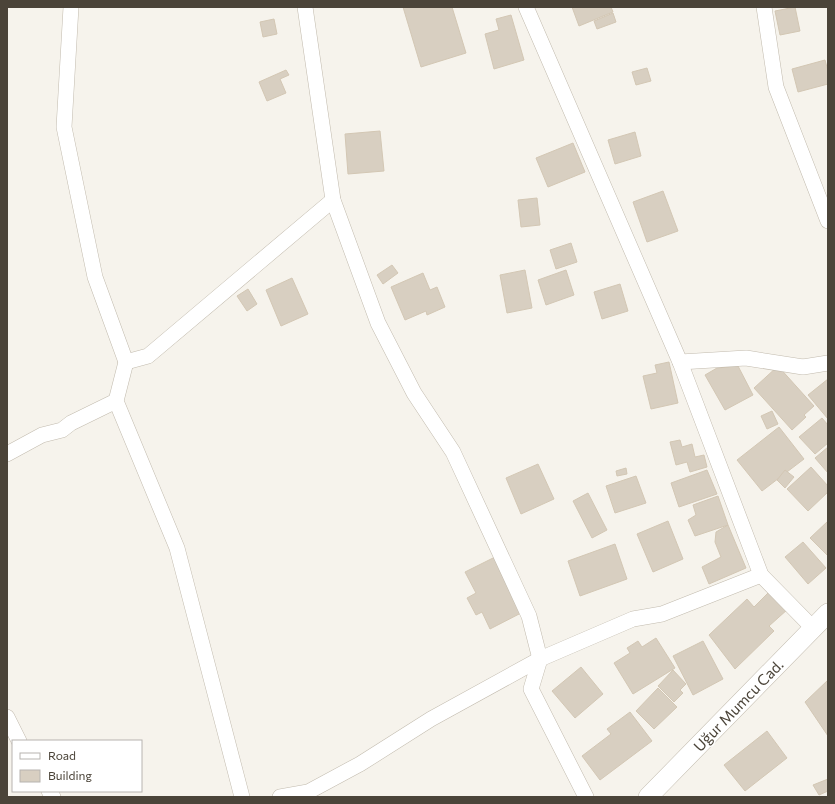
<svg xmlns="http://www.w3.org/2000/svg" width="835" height="804" font-family="Commissioner,sans-serif">
	<style>
		.building { fill: #d8cfc1; stroke: #d3c7b4 }
		.lines { fill: none; stroke-linecap: round; stroke-linejoin: round }
		.minor-casing { stroke: #c2bbae; stroke-width: 16 }
		.tertiary-casing { stroke: #c2bbae; stroke-width: 20 }
		.minor { stroke: #fff; stroke-width: 15 }
		.tertiary { stroke: #fff; stroke-width: 19 }
		.labels { text-anchor: middle; dominant-baseline: central; stroke-width: 3; stroke-linejoin: round; paint-order: stroke }
		.street-label { font-size: 15px; fill: #4b4439; stroke: #fff }
	</style>
	<rect width="100%" height="100%" fill="#f6f3ec"/>
	<g class="building">
		<path d="M403,7H452L466,53L421,67Z"/>
		<path d="M572,7H611L613,12L579,26Z"/>
		<path d="M795,7L800,31L780,35L775,11Z"/>
		<path d="M613,13L616,22L597,29L594,21Z"/>
		<path d="M511,15L524,60L494,69L485,34L499,30L496,19Z"/>
		<path d="M274,19L277,34L263,37L260,22Z"/>
		<path d="M825,60L828,71V84L798,92L792,69Z"/>
		<path d="M647,68L651,81L636,85L632,72Z"/>
		<path d="M286,70L289,75L280,79L286,93L267,101L259,82Z"/>
		<path d="M380,131L384,171L348,174L345,134Z"/>
		<path d="M635,132L641,156L615,164L608,140Z"/>
		<path d="M573,143L585,172L548,187L536,158Z"/>
		<path d="M663,191L678,231L647,242L633,202Z"/>
		<path d="M537,198L540,225L521,227L518,200Z"/>
		<path d="M571,243L577,262L556,269L550,250Z"/>
		<path d="M392,265L398,273L383,284L377,275Z"/>
		<path d="M525,270L532,308L507,313L500,275Z"/>
		<path d="M566,270L574,295L546,305L538,280Z"/>
		<path d="M423,273L430,290L437,287L445,307L427,315L426,311L405,320L391,287Z"/>
		<path d="M292,278L308,314L281,326L266,290Z"/>
		<path d="M620,284L628,311L602,319L594,292Z"/>
		<path d="M248,289L257,304L247,311L237,296Z"/>
		<path d="M669,362L678,403L651,409L643,376L657,373L655,365Z"/>
		<path d="M738,366L753,395L725,410L705,375L717,368Z"/>
		<path d="M778,366L814,406L804,415L806,417L792,430L754,388Z"/>
		<path d="M828,379V419L808,395Z"/>
		<path d="M772,411L778,424L767,429L761,416Z"/>
		<path d="M822,418L828,425V443L815,454L799,437Z"/>
		<path d="M779,427L804,459L762,491L737,460Z"/>
		<path d="M680,440L682,447L692,444L695,457L704,455L707,467L690,472L687,462L676,465L670,442Z"/>
		<path d="M828,447V473L815,458Z"/>
		<path d="M538,464L554,499L521,514L506,478Z"/>
		<path d="M811,467L828,486V492L808,511L787,489Z"/>
		<path d="M626,468L627,474L617,476L616,471Z"/>
		<path d="M707,470L717,494L679,507L671,483Z"/>
		<path d="M785,470L794,477L785,488L777,480Z"/>
		<path d="M636,476L646,503L615,513L606,486Z"/>
		<path d="M588,493L607,530L592,538L573,501Z"/>
		<path d="M718,496L728,525L695,536L688,520L696,515L693,505Z"/>
		<path d="M668,521L683,559L653,572L637,534Z"/>
		<path d="M828,521V556L810,538Z"/>
		<path d="M728,525L746,568L709,584L702,567L721,557L715,542L716,532Z"/>
		<path d="M803,542L826,568L808,584L785,557Z"/>
		<path d="M615,544L627,579L580,596L568,561Z"/>
		<path d="M495,557L523,612L490,629L482,612L476,615L467,598L476,593L465,572Z"/>
		<path d="M770,591L788,609L769,626L774,631L735,669L709,635L747,599L754,607Z"/>
		<path d="M656,638L675,668L633,694L614,663L630,653L627,648L638,641L642,647Z"/>
		<path d="M703,641L723,679L693,695L673,656Z"/>
		<path d="M581,667L603,694L575,718L552,691Z"/>
		<path d="M673,670L686,684L680,690L683,693L674,702L658,686Z"/>
		<path d="M828,680V736L805,702Z"/>
		<path d="M658,688L677,707L654,729L636,711Z"/>
		<path d="M630,712L652,741L600,780L582,756L611,734L607,729Z"/>
		<path d="M767,731L787,758L745,791L724,765Z"/>
		<path d="M828,779V791L819,795L813,785Z"/>
	</g>
	<g class="lines">
		<defs>
			<g id="minor">
				<path d="M71,7L64,127L95,277L126,362L148,356L333,200"/>
				<path d="M305,7L333,200L378,323L414,393L453,452L529,616L540,659L531,689L586,797"/>
				<path d="M526,7L680,362L761,575L813,628"/>
				<path d="M764,7L776,87L828,221"/>
				<path d="M126,362L116,401L177,548L242,797"/>
				<path d="M680,362L746,358L803,367L828,363"/>
				<path d="M7,454L42,435L62,430L71,423L116,401"/>
				<path d="M7,717L19,741"/>
				<path d="M49,791L53,797"/>
				<path d="M280,797L308,792L360,764L431,719L540,659L633,619L662,614L761,575"/>
			</g>
			<path id="tertiary" d="M648,797L828,613"/>
		</defs>
		<use href="#minor" class="minor-casing"/>
		<use href="#tertiary" class="tertiary-casing"/>
		<use href="#minor" class="minor"/>
		<use href="#tertiary" class="tertiary"/>
	</g>
	<g class="labels">
		<g class="street-label">
			<text transform="translate(738 705) rotate(-46)">Uğur Mumcu Cad.</text>
		</g>
	</g>
	<rect width="835" height="804" fill="none" stroke="#4b4439" stroke-width="16"/>
	<rect x="12" y="740" width="130" height="52" fill="#ffffff" stroke="#b7b4b0"/>
	<rect x="20" y="753" width="20" height="6" fill="#ffffff" stroke="#b7b4b0"/>
	<text x="48" y="760" font-size="12" fill="#4b4439">Road</text>
	<rect x="20" y="770" width="20" height="12" fill="#d8cfc1" stroke="#b7b4b0"/>
	<text x="48" y="780" font-size="12" fill="#4b4439">Building</text>
</svg>
